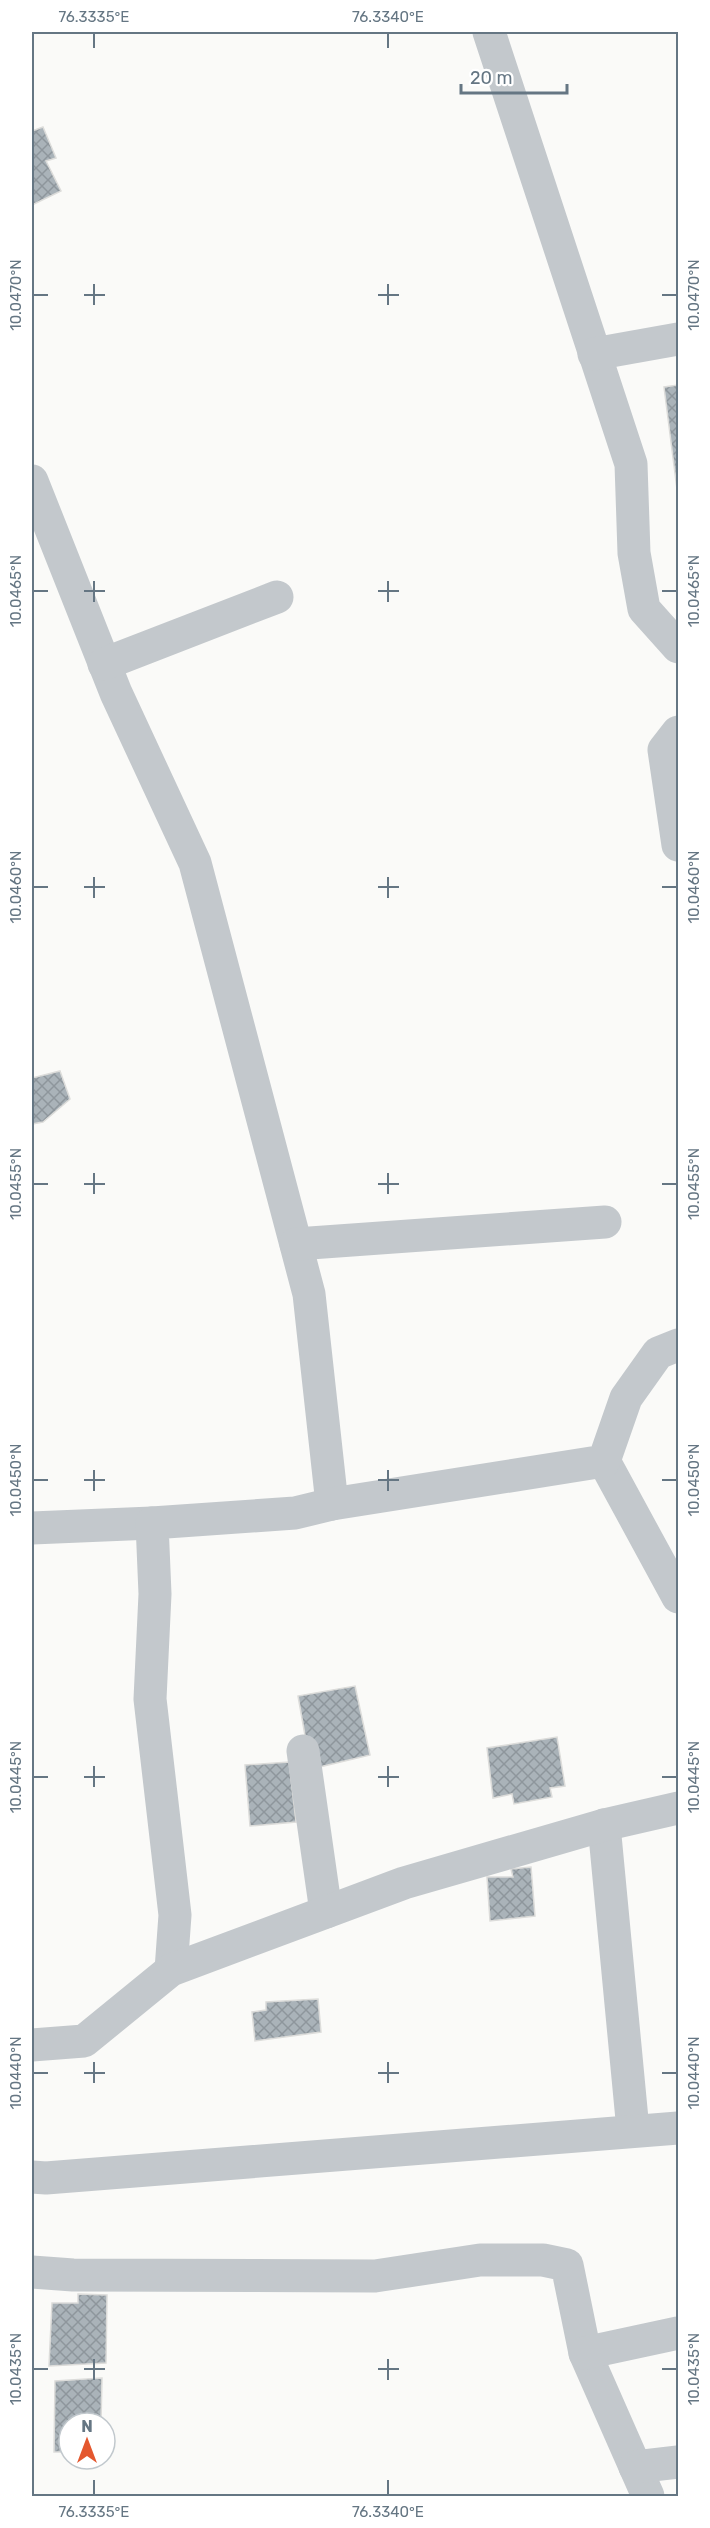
<svg xmlns="http://www.w3.org/2000/svg" width="710" height="2528" font-family="Rubik,sans-serif">
	<style>
		.building { fill: url(#building-cross-hatch); stroke: #dcdcda; stroke-width: 1.5 }
		.lines { fill: none; stroke-linecap: round; stroke-linejoin: round }
		.minor { stroke: #c3c8cc; stroke-width: 33 }
		.ticks { fill: none; stroke: #657683; stroke-width: 2 }
		.neatline { fill: none; stroke: #657683; stroke-width: 2 }
		.ticks-label { font-size: 15px; text-anchor: middle; fill: #657683 }
	</style>
	<defs>
		<pattern id="building-cross-hatch" width="8" height="8" patternUnits="userSpaceOnUse" patternTransform="scale(1.5)"><rect width="8" height="8" fill="#aab3b9"/><path d="M0 0l8 8M0 8l8-8" fill="none" stroke="#8e969c"/></pattern>
	</defs>
	<rect width="100%" height="100%" fill="#fafaf8"/>
	<g class="building">
		<path d="M43,127L56,158L46,161L61,191L32,205V131Z"/>
		<path d="M678,385V497L664,387Z"/>
		<path d="M60,1071L70,1099L43,1122L32,1124V1078Z"/>
		<path d="M355,1686L370,1755L311,1769L298,1696Z"/>
		<path d="M557,1737L565,1786L550,1788L552,1797L514,1804L512,1794L493,1798L487,1748Z"/>
		<path d="M289,1762L296,1822L250,1826L245,1765Z"/>
		<path d="M531,1867L535,1916L490,1921L487,1877H513L511,1869Z"/>
		<path d="M318,1999L321,2032L255,2041L252,2012L266,2010V2002Z"/>
		<path d="M78,2294L107,2295L106,2363L49,2366L52,2303H78Z"/>
		<path d="M102,2378L101,2423H69V2452H54L55,2381Z"/>
	</g>
	<g class="lines">
		<g class="minor">
			<path d="M489,32L631,464L634,553L644,609L678,647"/>
			<path d="M594,354L678,339"/>
			<path d="M32,481L116,693L195,863L309,1294L332,1504"/>
			<path d="M104,664L277,597"/>
			<path d="M678,732L664,750L678,845"/>
			<path d="M296,1244L605,1222"/>
			<path d="M604,1461L678,1597"/>
			<path d="M32,1528L152,1523"/>
			<path d="M303,1751L326,1912"/>
			<path d="M604,1825L633,2130"/>
			<path d="M171,1970L175,1915L150,1699L155,1594L152,1523L295,1513L332,1504L604,1461L626,1398L658,1353L678,1345"/>
			<path d="M32,2045L84,2041L171,1970L404,1883L604,1825L678,1808"/>
			<path d="M32,2177L46,2178L678,2128"/>
			<path d="M32,2272L73,2275L375,2276L480,2260H543L567,2265L585,2353L648,2496"/>
			<path d="M585,2353L678,2333"/>
			<path d="M635,2467L678,2462"/>
		</g>
	</g>
	<path class="ticks" d="M94,33V48M388,33V48M94,284V305M388,284V305M33,295H48M84,295H105M378,295H399M662,295H677M94,581V602M388,581V602M33,591H48M84,591H105M378,591H399M662,591H677M94,877V898M388,877V898M33,887H48M84,887H105M378,887H399M662,887H677M94,1173V1194M388,1173V1194M33,1184H48M84,1184H105M378,1184H399M662,1184H677M94,1470V1491M388,1470V1491M33,1480H48M84,1480H105M378,1480H399M662,1480H677M94,1766V1787M388,1766V1787M33,1777H48M84,1777H105M378,1777H399M662,1777H677M94,2062V2083M388,2062V2083M33,2073H48M84,2073H105M378,2073H399M662,2073H677M94,2359V2380M388,2359V2380M33,2369H48M84,2369H105M378,2369H399M662,2369H677M94,2480V2495M388,2480V2495"/>
	<rect width="710" height="2528" fill="none" stroke="#ffffff" stroke-width="66"/>
	<g transform="translate(87 2441)"><circle r="28" fill="#ffffff" stroke="#c1c8cd" stroke-width="1.5"/>
	<path d="M0-4.5L10 22L0 15L-10 22Z" fill="#e4572e"/>
	<text y="-9" font-size="16" font-weight="bold" text-anchor="middle" fill="#657683">N</text>
	</g>
	<path d="M461 84v9h106v-9" fill="none" stroke="#657683" stroke-width="3"/>
	<text x="470" y="84" font-size="18" fill="#657683" stroke="#ffffff" stroke-width="4.5" paint-order="stroke">20 m</text>
	<rect x="33" y="33" width="644" height="2462" class="neatline"/>
	<g class="ticks-label">
		<text x="94" y="22">76.3335°E</text>
		<text x="388" y="22">76.3340°E</text>
		<text transform="translate(16 295) rotate(-90)" y="5">10.0470°N</text>
		<text transform="translate(694 295) rotate(-90)" y="5">10.0470°N</text>
		<text transform="translate(16 591) rotate(-90)" y="5">10.0465°N</text>
		<text transform="translate(694 591) rotate(-90)" y="5">10.0465°N</text>
		<text transform="translate(16 887) rotate(-90)" y="5">10.0460°N</text>
		<text transform="translate(694 887) rotate(-90)" y="5">10.0460°N</text>
		<text transform="translate(16 1184) rotate(-90)" y="5">10.0455°N</text>
		<text transform="translate(694 1184) rotate(-90)" y="5">10.0455°N</text>
		<text transform="translate(16 1480) rotate(-90)" y="5">10.0450°N</text>
		<text transform="translate(694 1480) rotate(-90)" y="5">10.0450°N</text>
		<text transform="translate(16 1777) rotate(-90)" y="5">10.0445°N</text>
		<text transform="translate(694 1777) rotate(-90)" y="5">10.0445°N</text>
		<text transform="translate(16 2073) rotate(-90)" y="5">10.0440°N</text>
		<text transform="translate(694 2073) rotate(-90)" y="5">10.0440°N</text>
		<text transform="translate(16 2369) rotate(-90)" y="5">10.0435°N</text>
		<text transform="translate(694 2369) rotate(-90)" y="5">10.0435°N</text>
		<text x="94" y="2517">76.3335°E</text>
		<text x="388" y="2517">76.3340°E</text>
	</g>
</svg>
